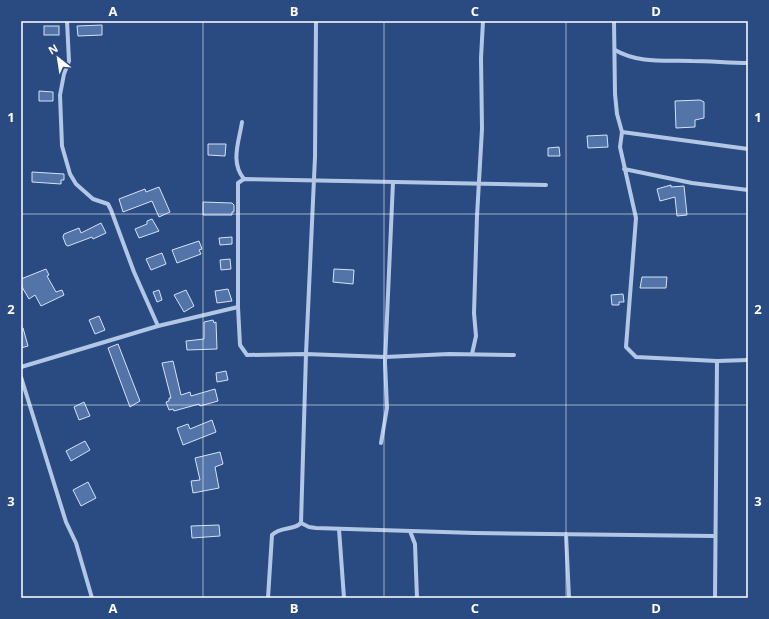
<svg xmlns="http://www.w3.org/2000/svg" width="769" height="619" font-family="'Open Sans',sans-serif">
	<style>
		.building { fill: #5274a9; stroke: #d5e2f5 }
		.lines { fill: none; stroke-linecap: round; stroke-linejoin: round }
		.minor { stroke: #b2c7e5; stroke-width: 4 }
		.grid { fill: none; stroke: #fff; stroke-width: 1; stroke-opacity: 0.55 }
		.neatline { fill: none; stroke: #fff; stroke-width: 1.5 }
		.grid-label { font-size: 13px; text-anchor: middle; font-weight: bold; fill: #fff }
	</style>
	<rect width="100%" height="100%" fill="#2a4b81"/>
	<g class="building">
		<path d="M102,25V35L78,36L77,26Z"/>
		<rect x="44" y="26" width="15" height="9"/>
		<path d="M39,91L53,92V101H39Z"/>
		<path d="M700,100L704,102V118L695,120V127L676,128L675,101Z"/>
		<path d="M607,135L608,147L588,148L587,136Z"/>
		<path d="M208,144H226L225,156L208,155Z"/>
		<path d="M559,147L560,156H548V148Z"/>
		<path d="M32,172L64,174V180H61V184L32,182Z"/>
		<path d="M671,185V187L684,186L687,215L677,216L675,197L660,201L657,189Z"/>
		<path d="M159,187L170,212L159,217L152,201L123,212L119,199L145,189L146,192Z"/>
		<path d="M203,202L232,203L234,205V212H232V215H203Z"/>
		<path d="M152,219L159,231L139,238L135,229L147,224V221Z"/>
		<path d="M101,223L106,233L93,239L92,237L68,246L66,245L63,237L64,234L79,228L81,233Z"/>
		<path d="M232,237V244L220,245L219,238Z"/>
		<path d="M199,241L202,249L199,250L201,254L177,263L172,250Z"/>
		<path d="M162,253L166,264L151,270L146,259Z"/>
		<path d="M230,259L231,269L221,270L220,260Z"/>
		<path d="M46,269L49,275L47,276L56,292L62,290L64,295L41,306L35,295L29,299L22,287L21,279Z"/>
		<path d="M334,269L354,270L353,284L333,282Z"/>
		<path d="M642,277H667L666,288H640Z"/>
		<path d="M228,289L232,301L217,303L215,291Z"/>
		<path d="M159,290L162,300L157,302L153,292Z"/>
		<path d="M186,290L194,306L184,312L174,295Z"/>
		<path d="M623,294L624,302H619V305H612L611,295Z"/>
		<path d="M99,316L105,330L95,334L89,320Z"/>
		<path d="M213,320L214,323L216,322L217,349L187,350L186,341L204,339V322Z"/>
		<path d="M21,328H23L28,346L21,348Z"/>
		<path d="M118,344L140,401L130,407L108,348Z"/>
		<path d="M173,361L181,395L190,392L191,396L215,389L218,401L200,406L199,404L174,411L173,409L169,410L166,402L169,401V398H171L162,363Z"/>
		<path d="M226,371L228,380L217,382L216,373Z"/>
		<path d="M84,402L90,416L79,420L74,407Z"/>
		<path d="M212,420L216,432L183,445L177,428L188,424L190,429Z"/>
		<path d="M85,441L90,450L71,461L66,451Z"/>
		<path d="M220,452L223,464L215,467L219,488L193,493L191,481L200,480L195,458Z"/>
		<path d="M88,482L96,498L81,506L73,490Z"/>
		<path d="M219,525L220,536L192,538L191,526Z"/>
	</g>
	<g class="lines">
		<g class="minor">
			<path d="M67,21L69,61L64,74L60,95L62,146L70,174L76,184L93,199L108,204L111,210L134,272L158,326"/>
			<path d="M614,21L615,94L617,114L622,132L620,147L636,218L626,347L636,357L717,361L715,598"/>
			<path d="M615,50C639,64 666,60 692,61C711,61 729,63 748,63"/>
			<path d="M242,122C239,142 230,162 244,179"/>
			<path d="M622,132L748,149"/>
			<path d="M624,169L692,183L748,190"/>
			<path d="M238,307V183L244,179L546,185"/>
			<path d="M472,354L476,336L474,313L477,216L482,129L481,58L483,21"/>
			<path d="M717,361L748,360"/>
			<path d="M21,367L158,326L238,307L240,345L247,355L306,354L385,357L449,354L514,355"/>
			<path d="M21,377L66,522L76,543L92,598"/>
			<path d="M381,443L387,408L385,362L393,182"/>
			<path d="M301,523L309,527L316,528L475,533L714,536"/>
			<path d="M339,529L344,598"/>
			<path d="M410,531L415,544L417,598"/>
			<path d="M566,534L569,598"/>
			<path d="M268,598L272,535C281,526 293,531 301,523L306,354L315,157L316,21"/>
		</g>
	</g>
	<path class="grid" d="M203,21V598M384,21V598M566,21V598M21,214H748M21,405H748"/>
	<rect width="769" height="619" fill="none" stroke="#2a4b81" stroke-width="44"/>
	<g transform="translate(58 58) rotate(330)" stroke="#2a4b81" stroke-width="3" paint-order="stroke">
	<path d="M0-3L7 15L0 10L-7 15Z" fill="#ffffff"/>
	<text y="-6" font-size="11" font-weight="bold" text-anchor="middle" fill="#ffffff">N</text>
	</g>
	<rect x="22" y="22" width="725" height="575" class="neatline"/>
	<g class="grid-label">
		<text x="113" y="16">A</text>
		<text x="294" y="16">B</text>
		<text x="475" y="16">C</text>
		<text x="656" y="16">D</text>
		<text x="11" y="122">1</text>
		<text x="758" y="122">1</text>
		<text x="11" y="314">2</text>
		<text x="758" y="314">2</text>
		<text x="11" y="506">3</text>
		<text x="758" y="506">3</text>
		<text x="113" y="613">A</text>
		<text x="294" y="613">B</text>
		<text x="475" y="613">C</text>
		<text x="656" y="613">D</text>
	</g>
</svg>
